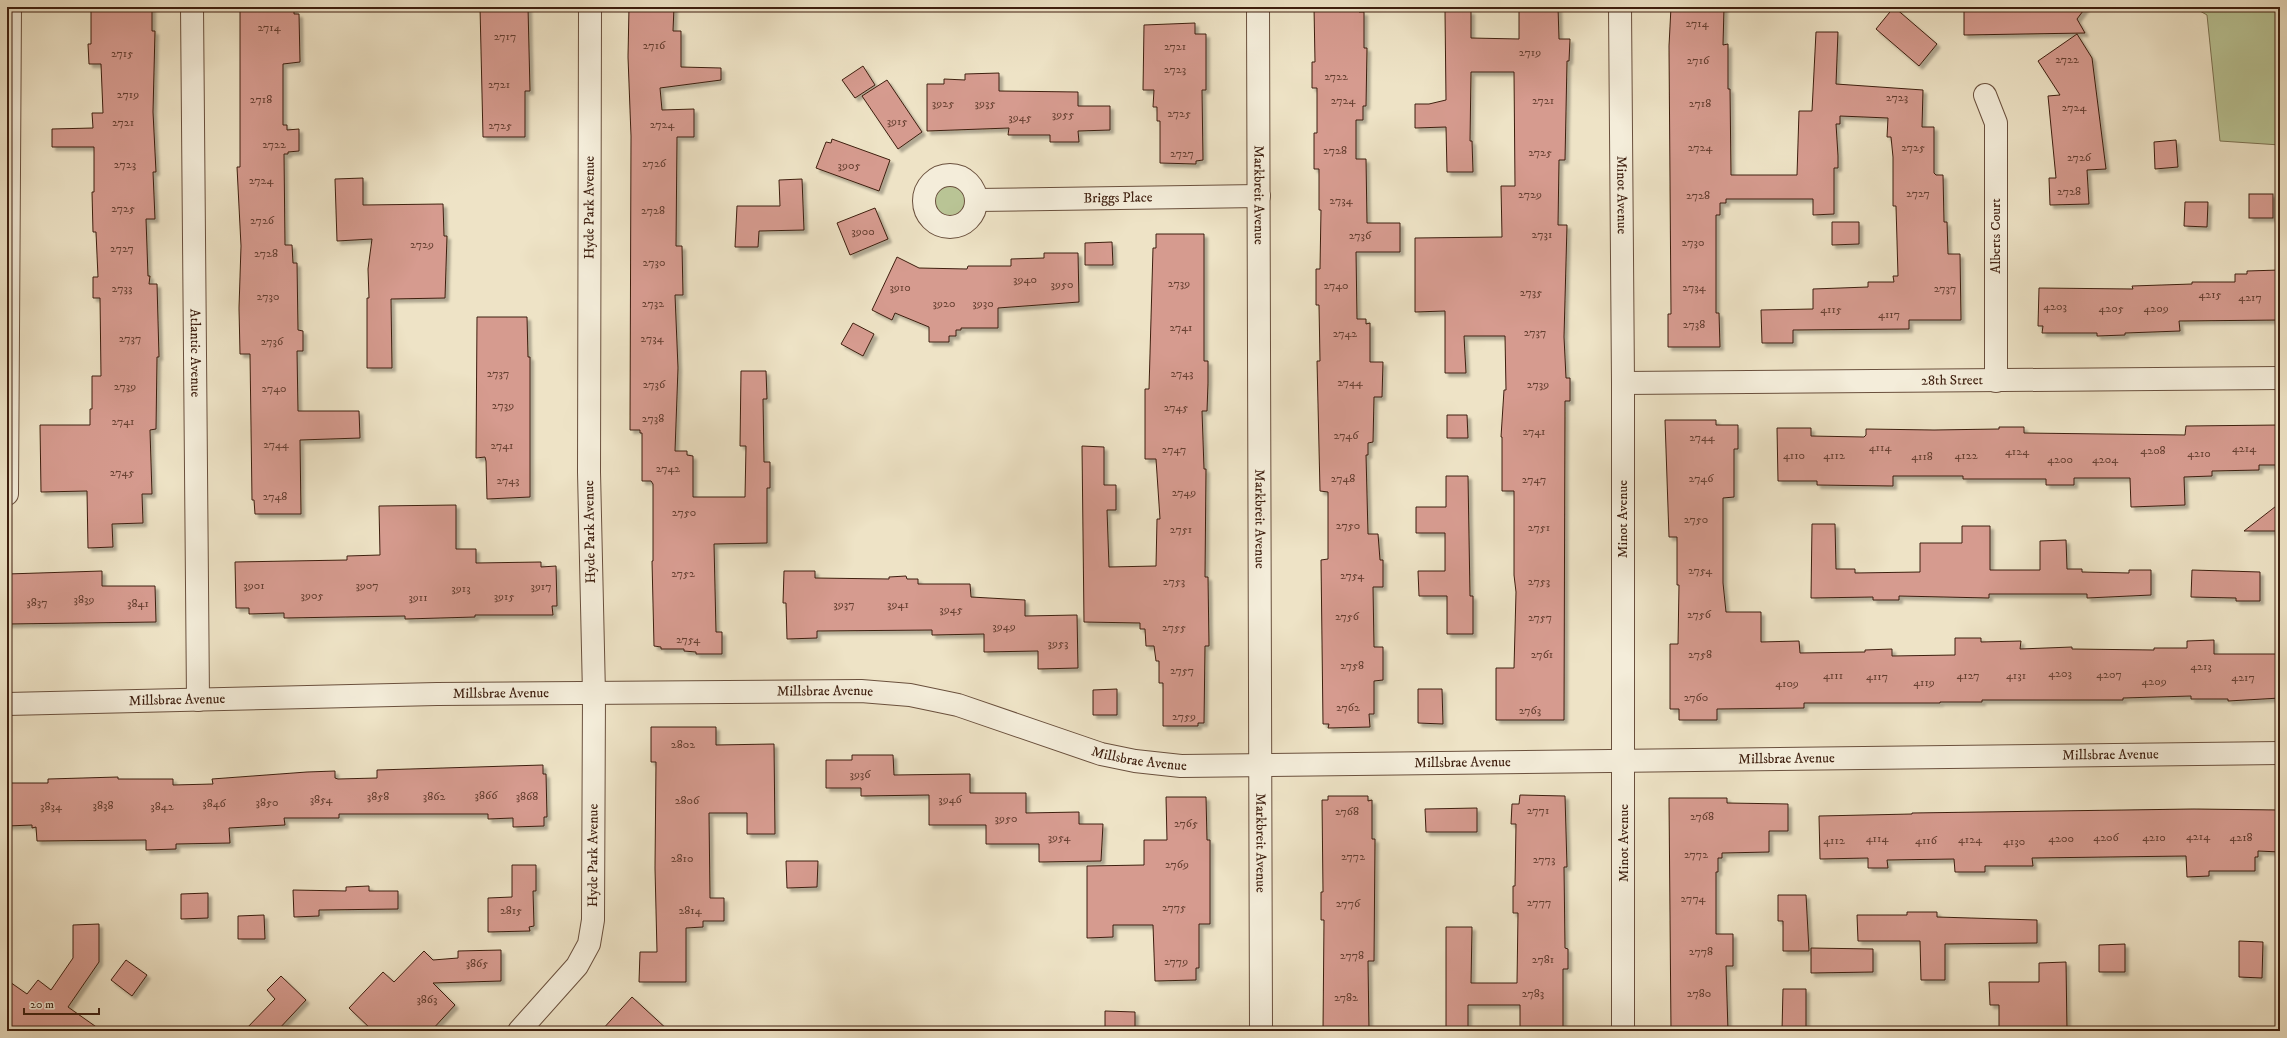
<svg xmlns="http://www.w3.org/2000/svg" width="2287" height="1038" font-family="'IM FELL DW Pica',serif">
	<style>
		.green { fill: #b9c495; stroke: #7c7252 }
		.building { fill: #d69b8f; stroke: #3e1f0f; filter: url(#shadow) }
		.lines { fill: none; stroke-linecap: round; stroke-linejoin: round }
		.minor-casing { stroke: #6a503d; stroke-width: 24 }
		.minor { stroke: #f4edda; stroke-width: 22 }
		.labels { text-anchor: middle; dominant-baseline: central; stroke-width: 3.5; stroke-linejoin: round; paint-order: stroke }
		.number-label { font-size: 12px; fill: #643e2f }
		.street-label { font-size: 14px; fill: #3e1f0f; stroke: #f4edda }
	</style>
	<defs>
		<filter id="shadow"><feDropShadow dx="3.5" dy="3.5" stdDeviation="1" flood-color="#0004"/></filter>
	</defs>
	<rect width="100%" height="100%" fill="#eee3c6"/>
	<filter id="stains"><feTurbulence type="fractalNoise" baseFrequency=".005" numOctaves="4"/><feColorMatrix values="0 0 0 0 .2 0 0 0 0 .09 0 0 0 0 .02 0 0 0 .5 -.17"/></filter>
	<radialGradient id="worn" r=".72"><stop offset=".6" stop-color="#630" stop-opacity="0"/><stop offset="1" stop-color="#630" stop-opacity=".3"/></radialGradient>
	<g class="green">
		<path d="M2193,7H2280V145L2220,141L2207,15Z"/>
		<circle cx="950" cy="200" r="17"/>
	</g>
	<g class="building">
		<path d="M91,7H152V31H155L153,112L156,172H153L155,219H146L148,276H150L149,284H157L159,357H157L156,429L150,430V431L152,494H142L143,523L112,524L113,547L88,548L87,491L41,492L40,425H90V409H92V376H101L100,298H93V277H98L96,232H93L92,192H94V147H52V129L93,128L92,113H103L101,64H89L88,44H91Z"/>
		<path d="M240,7H294V14H299L300,62L283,64V125H287V130L299,129V151L288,152V154H284L285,245H292L293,263H297L298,330L303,331V351H297L298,411H359L360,438L300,440L301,514H255L254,500H252L250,354H240L239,308L241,246L237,167H240Z"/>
		<path d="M480,7H528L530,91H525V137H483Z"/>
		<path d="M629,7H674L673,31H681V67L721,68V80L660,88L662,110L694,109V137H677L676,246H682L683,295H675L678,368L675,451H687V455L693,456V497H745L746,446H740L741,371H766L767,399H763L764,462H770V488H767V543L714,544L716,632H722V654H696V652L684,651V649H661V647L654,646L652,561H653V484L651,481H642V433H640V430H630L631,136L628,57Z"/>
		<path d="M1314,7H1359V12H1364V48H1367L1366,106H1363V120H1356V159H1366L1367,223H1400V252H1356L1357,319H1366V324L1370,323V362H1383L1382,397H1374L1373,442L1368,443V455H1366L1368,534H1378L1380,560H1383V587H1373L1374,647H1383V680L1374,681V714H1369L1370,727L1328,728L1329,724H1323L1321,560L1328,559V492L1320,491L1317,361H1320L1319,305H1316V269H1320L1321,210H1319V169H1314V133H1317V88H1312V62H1315Z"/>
		<path d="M1519,7H1558L1559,39H1570L1569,61H1567L1565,160H1559L1558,225H1567L1564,337L1566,378H1570V401H1565L1564,720H1496V668H1514L1516,592L1514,575V491H1502V437H1501L1504,390H1506L1505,336H1464L1466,373H1445V311L1415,312V238L1502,237L1501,186H1515L1514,72H1471L1470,141H1472L1473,172H1447L1446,127L1415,128V104H1429L1446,100L1445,11H1471V38L1519,39Z"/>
		<path d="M1671,7H1724L1723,45L1728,44V89H1730L1731,175H1797L1799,111H1812L1816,32H1838L1836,84L1923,90L1922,127H1934V173L1936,175H1943L1944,222H1947L1948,254H1960L1961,320H1909V329L1793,330V343H1762L1761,310L1813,309V289L1868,287V282H1894L1893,276H1898L1896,206H1893V157L1891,137H1887L1888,118L1840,116V124H1836L1838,156V168H1834V214L1813,215V199H1726V203H1720V215H1716V313H1719L1720,347H1668V314H1671L1669,46Z"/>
		<path d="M1894,7L1937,44L1919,66L1876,29Z"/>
		<path d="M1964,7H2086L2077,19L2085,33L1964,35Z"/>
		<path d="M1195,23V34H1206V90H1202L1203,160L1196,161V164L1160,163V121H1157V107H1153L1154,90H1143L1144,25Z"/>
		<path d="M2077,34L2092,58L2106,169L2087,170L2089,204L2050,205L2049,178H2056L2048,96L2060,95L2038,61Z"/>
		<path d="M863,66L875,85L855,98L842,80Z"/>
		<path d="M999,73V91L1078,92V106H1110V130L1078,131L1079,142H1050V135H1008L1009,128L927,131V84H944V79L965,80V74Z"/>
		<path d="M887,80L922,132L898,149L862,96Z"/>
		<path d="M832,139L890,160L879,191L816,168L826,142L831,143Z"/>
		<path d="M2176,140L2178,167L2155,169L2154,142Z"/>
		<path d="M363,178V205L443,204L444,236H447L445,298L391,299L392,368H367V298H369L368,269L372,239L337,241L335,179Z"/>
		<path d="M802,179L804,230L759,231L758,247H735L737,206H780L779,180Z"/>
		<rect x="2249" y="194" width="24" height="24"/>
		<path d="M2185,202H2208L2207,227L2184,226Z"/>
		<path d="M875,208L888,239L850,255L837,223Z"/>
		<path d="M1832,222H1859V244L1832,245Z"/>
		<path d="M1156,234H1204V361H1208V383L1207,411H1202L1204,469H1206L1205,577H1208L1209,646H1205L1204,723H1198V726H1163V683H1159V661H1156L1154,646H1146L1145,629H1140V623L1084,622L1082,446L1104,447V485H1116V510H1107L1109,567L1156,566L1157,519H1160L1156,459H1145V389H1149L1153,248H1156Z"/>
		<path d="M1112,242L1113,265H1085V243Z"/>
		<path d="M1044,253H1078L1079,302L998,308V328H961V330H956V336H949V342H929V327L895,313L892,320L872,310L897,257L919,268L967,269L968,266H1011V259L1044,258Z"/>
		<path d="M2280,270V320L2179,321L2180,331L2125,333V335L2097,336V333H2042L2043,326H2038L2039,288L2133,289L2132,286L2192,284V282H2235V274H2247V271Z"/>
		<path d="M477,317H527L528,357H530V497L487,499L486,461L485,457L476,458Z"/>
		<path d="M853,323L874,334L863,356L841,344Z"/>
		<path d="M1447,415H1467L1468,438H1447Z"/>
		<path d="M1665,420H1716V425H1738V449H1734V497L1723,498V583L1726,612H1761V642L1799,641L1800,653L1865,652V650L1892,649V656L1955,655V638H1981V642L2021,641L2020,649L2072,647V649L2154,650V648H2187V641L2214,640V654H2280V698L2228,701V699H2191V696L2123,698V700H1982V702H1940V703H1804V708L1717,709V720H1679V709H1670V644H1678L1679,585H1677V537H1669Z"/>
		<path d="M2280,425V465H2259V470L2212,471V476L2184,477L2185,505L2131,507L2130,478H2074V485H2046V479H1963V476H1893V486L1817,485V481H1778L1777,428H1811V436L1864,437L1866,435V429L1934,430L1999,429V427H2024V433L2185,435L2186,426Z"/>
		<path d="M1446,476H1468L1470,596H1473V634H1447V596H1419L1418,571H1445V533H1416V507H1446Z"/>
		<path d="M2280,503V531H2244Z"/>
		<path d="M456,505V549H476V563L541,562V567L556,566L557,606H552L553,615H475V617L405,619V616L284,618V613L249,614V608H236L235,562L347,560V556L380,555L379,506Z"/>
		<path d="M1812,524H1835L1836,569H1855V573L1920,572V543H1962V526H1990V570H2040V541L2066,540L2067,569H2082V572L2129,573V570H2151V595L2087,598V594H1989V598L1899,596V600H1873V597L1811,598Z"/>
		<path d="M2192,570L2260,572V601H2236V598L2191,597Z"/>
		<path d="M102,571V586H155L156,622L7,624V574Z"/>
		<path d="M784,571H815V578L889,579V577L906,576L907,579H918V584H970L971,597L1025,600V616L1077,615L1078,668L1038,669V651L984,652V634L932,635V630L817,631V638L787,639L786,603H783Z"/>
		<path d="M1117,689V715H1093V690Z"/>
		<path d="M1418,689H1442L1443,724L1418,723Z"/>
		<path d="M651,727H716V745L774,744L775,834H747V813H709L710,898H724V921H703V927L686,928V982H639L640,952H657L655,868L656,762H651Z"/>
		<path d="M852,755H893L894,775L970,774V793H1026V813L1079,812V824H1103L1101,861L1039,862V844H986V825H929V795L861,796V788H826V760H852Z"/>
		<path d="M543,765V774H546L547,817H544V826L513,827V818L488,819V814H339V818H284L285,825L229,828L230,843L176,844V849L146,850V840L37,841L36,827L32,828V825L7,826V783H48V779L118,777V779H173V785L213,784L212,779L307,772L335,771V778L338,779L377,778V770Z"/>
		<path d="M1520,795L1565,796L1567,867H1564L1565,948L1568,949V969H1563V1031H1520V1005H1468V1031H1446V927H1472L1471,983H1517L1518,913H1513V886H1515L1516,824H1511L1512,804H1519Z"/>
		<path d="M1328,796H1368V801L1372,800V839H1375L1374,961H1368L1369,1031H1323L1324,920H1321V892H1323L1322,800H1328Z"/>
		<path d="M1166,797H1206L1207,840H1210V924H1199V968H1196V980L1155,981L1153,925H1113V937L1087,938V866L1144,865V840H1167Z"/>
		<path d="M1669,798H1727V803L1788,804V831H1769V852L1722,853V858H1718V872H1716V934H1733V966H1726L1728,1031H1671Z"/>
		<path d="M1477,808V832H1426L1425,809Z"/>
		<path d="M2194,809L2280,810V852L2258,851V857H2255V871H2209V876L2187,877L2186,856L2032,858L2033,866H1985V872H1955L1954,859L1887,860L1888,868H1868V858L1820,859L1819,816L1912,814V813Z"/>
		<path d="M786,861H818L817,887L787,888Z"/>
		<path d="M512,865H536V891H533L534,926L529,927L530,931L488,932V898L512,897Z"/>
		<path d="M369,886V891H398V909L319,910V916L294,917L293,890L346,891V887Z"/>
		<path d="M208,893V918L181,919V894Z"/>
		<path d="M1778,895H1806L1809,951H1783V921H1778Z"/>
		<path d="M1907,912H1937V917L2037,920V943L1945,944V980H1921L1920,941H1858L1857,915H1907Z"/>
		<path d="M264,915L265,939H238V916Z"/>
		<path d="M99,924V962L68,1007L102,1031H15L7,1025V980L27,994L38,980L51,990L73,958V925Z"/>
		<path d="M2239,941L2263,942L2262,978L2239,977Z"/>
		<path d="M2125,944V972H2099V945Z"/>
		<path d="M1811,948L1873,949V972L1811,973Z"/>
		<path d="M501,950V981L433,983L455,1005L431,1031H373L349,1008L383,972L394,982L424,951L433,960L458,958V951Z"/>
		<path d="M126,960L147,975L132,996L111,980Z"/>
		<path d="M2066,962L2067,1031H1999V1005H1990L1989,982H2039V963Z"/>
		<path d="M281,976L306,1000L277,1031H244L275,999L267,990Z"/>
		<path d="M1783,989H1806V1031H1782Z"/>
		<path d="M632,997L669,1031H601Z"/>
		<path d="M1105,1011L1135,1012V1031H1105Z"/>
	</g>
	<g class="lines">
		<defs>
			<g id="minor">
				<path id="s1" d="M192,7L198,700"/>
				<path id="s2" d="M1258,7L1261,1031"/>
				<path id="s3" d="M1620,7L1623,383V1031"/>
				<path d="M1985,95L1996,123V381"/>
				<circle cx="950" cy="201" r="26"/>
				<path id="s4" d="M976,200L1259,196"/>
				<path id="s5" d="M1623,383L2280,378"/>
				<path d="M7,494L10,7"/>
				<path id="s6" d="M7,704L437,694L861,691L910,695L958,705L1101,754L1135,761L1181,766L2280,753"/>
				<path id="s7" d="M519,1031L577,966L589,944L593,920L594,694L589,472L590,7"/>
			</g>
		</defs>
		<use href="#minor" class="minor-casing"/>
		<use href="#minor" class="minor"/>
	</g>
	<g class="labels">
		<g class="number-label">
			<text x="1697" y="23">2714</text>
			<text x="269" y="27">2714</text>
			<text x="505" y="36">2717</text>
			<text x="654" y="45">2716</text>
			<text x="1175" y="46">2721</text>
			<text x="1530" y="52">2719</text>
			<text x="122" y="53">2715</text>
			<text x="2067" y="59">2722</text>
			<text x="1698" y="60">2716</text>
			<text x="1175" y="69">2723</text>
			<text x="1336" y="76">2722</text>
			<text x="499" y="84">2721</text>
			<text x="128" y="94">2719</text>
			<text x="1897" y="97">2723</text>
			<text x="261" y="99">2718</text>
			<text x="1343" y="100">2724</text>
			<text x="1543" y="100">2721</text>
			<text x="943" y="103">3925</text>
			<text x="985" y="103">3935</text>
			<text x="1700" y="103">2718</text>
			<text x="2074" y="107">2724</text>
			<text x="1179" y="113">2725</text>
			<text x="1063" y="114">3955</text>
			<text x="1020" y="117">3945</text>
			<text x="897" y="121">3915</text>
			<text x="123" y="122">2721</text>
			<text x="662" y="124">2724</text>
			<text x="500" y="125">2725</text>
			<text x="274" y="144">2722</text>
			<text x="1700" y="147">2724</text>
			<text x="1913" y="147">2725</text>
			<text x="1335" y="150">2728</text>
			<text x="1540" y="152">2725</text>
			<text x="1182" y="153">2727</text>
			<text x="2079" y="157">2726</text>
			<text x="654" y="163">2726</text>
			<text x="125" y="164">2723</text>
			<text x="849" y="165">3905</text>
			<text x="261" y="180">2724</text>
			<text x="2069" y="191">2728</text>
			<text x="1918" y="193">2727</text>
			<text x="1530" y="194">2729</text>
			<text x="1698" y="195">2728</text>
			<text x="1341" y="200">2734</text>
			<text x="123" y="208">2725</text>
			<text x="653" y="210">2728</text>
			<text x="262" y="220">2726</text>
			<text x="863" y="231">3900</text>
			<text x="1542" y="234">2731</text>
			<text x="1360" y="235">2736</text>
			<text x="1693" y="242">2730</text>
			<text x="422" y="244">2729</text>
			<text x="122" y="248">2727</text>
			<text x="266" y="253">2728</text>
			<text x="654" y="262">2730</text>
			<text x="1025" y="279">3940</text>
			<text x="1179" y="283">2739</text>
			<text x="1062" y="284">3950</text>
			<text x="1336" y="285">2740</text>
			<text x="900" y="287">3910</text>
			<text x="1694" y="287">2734</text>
			<text x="122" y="288">2733</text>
			<text x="1945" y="288">2737</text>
			<text x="1531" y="292">2735</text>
			<text x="2210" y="294">4215</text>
			<text x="268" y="296">2730</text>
			<text x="2250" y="297">4217</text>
			<text x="653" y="303">2732</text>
			<text x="944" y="303">3920</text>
			<text x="983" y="303">3930</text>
			<text x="2055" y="306">4203</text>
			<text x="2111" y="308">4205</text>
			<text x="2156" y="308">4209</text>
			<text x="1831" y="309">4115</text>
			<text x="1889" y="314">4117</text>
			<text x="1694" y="324">2738</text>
			<text x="1181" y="327">2741</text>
			<text x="1535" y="332">2737</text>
			<text x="1345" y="333">2742</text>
			<text x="130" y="338">2737</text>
			<text x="652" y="338">2734</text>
			<text x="272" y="341">2736</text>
			<text x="498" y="373">2737</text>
			<text x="1182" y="373">2743</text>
			<text x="1350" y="382">2744</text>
			<text x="654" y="384">2736</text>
			<text x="1538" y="384">2739</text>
			<text x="125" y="386">2739</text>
			<text x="274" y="388">2740</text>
			<text x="503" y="405">2739</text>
			<text x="1176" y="407">2745</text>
			<text x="653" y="418">2738</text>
			<text x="123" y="421">2741</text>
			<text x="1534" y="431">2741</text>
			<text x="1346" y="435">2746</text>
			<text x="1702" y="437">2744</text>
			<text x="276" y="444">2744</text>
			<text x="502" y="445">2741</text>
			<text x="1880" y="447">4114</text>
			<text x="2244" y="448">4214</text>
			<text x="1174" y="449">2747</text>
			<text x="2153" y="450">4208</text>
			<text x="2017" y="451">4124</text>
			<text x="2199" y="453">4210</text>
			<text x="1794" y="455">4110</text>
			<text x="1834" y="455">4112</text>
			<text x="1966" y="455">4122</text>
			<text x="1922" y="456">4118</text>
			<text x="2060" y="459">4200</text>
			<text x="2105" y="459">4204</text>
			<text x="668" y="468">2742</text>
			<text x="122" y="472">2745</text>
			<text x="1343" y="478">2748</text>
			<text x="1701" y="478">2746</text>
			<text x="1534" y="479">2747</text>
			<text x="508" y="480">2743</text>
			<text x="1184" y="492">2749</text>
			<text x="275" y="496">2748</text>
			<text x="684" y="512">2750</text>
			<text x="1696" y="519">2750</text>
			<text x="1348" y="525">2750</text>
			<text x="1539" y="527">2751</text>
			<text x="1181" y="529">2751</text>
			<text x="1700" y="570">2754</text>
			<text x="683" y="573">2752</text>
			<text x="1352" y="575">2754</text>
			<text x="1174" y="581">2753</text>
			<text x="1539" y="581">2753</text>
			<text x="254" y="585">3901</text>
			<text x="367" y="585">3907</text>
			<text x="541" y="586">3917</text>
			<text x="461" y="588">3913</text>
			<text x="312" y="595">3905</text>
			<text x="504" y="596">3915</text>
			<text x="418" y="597">3911</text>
			<text x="84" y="599">3839</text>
			<text x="37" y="602">3837</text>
			<text x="138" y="603">3841</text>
			<text x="844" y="604">3937</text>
			<text x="898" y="604">3941</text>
			<text x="951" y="609">3945</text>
			<text x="1699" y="614">2756</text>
			<text x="1347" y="616">2756</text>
			<text x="1540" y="617">2757</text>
			<text x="1004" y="626">3949</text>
			<text x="1174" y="627">2755</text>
			<text x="688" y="639">2754</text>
			<text x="1058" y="643">3953</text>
			<text x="1542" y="654">2761</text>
			<text x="1700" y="654">2758</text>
			<text x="1352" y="665">2758</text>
			<text x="2201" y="666">4213</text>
			<text x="1182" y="670">2757</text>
			<text x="2060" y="673">4203</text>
			<text x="2109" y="674">4207</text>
			<text x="1833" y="675">4111</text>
			<text x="1968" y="675">4127</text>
			<text x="2016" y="675">4131</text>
			<text x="1877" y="676">4117</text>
			<text x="2243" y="677">4217</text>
			<text x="2154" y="681">4209</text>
			<text x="1924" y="682">4119</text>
			<text x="1787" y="683">4109</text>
			<text x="1696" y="697">2760</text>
			<text x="1348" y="707">2762</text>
			<text x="1530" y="710">2763</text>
			<text x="1184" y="716">2759</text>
			<text x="683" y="744">2802</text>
			<text x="860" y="774">3936</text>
			<text x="486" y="795">3866</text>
			<text x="378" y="796">3858</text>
			<text x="434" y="796">3862</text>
			<text x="527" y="796">3868</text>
			<text x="321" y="799">3854</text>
			<text x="950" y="799">3946</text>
			<text x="687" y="800">2806</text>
			<text x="267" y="802">3850</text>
			<text x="214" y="803">3846</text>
			<text x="103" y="805">3838</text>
			<text x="51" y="806">3834</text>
			<text x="162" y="806">3842</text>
			<text x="1538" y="810">2771</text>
			<text x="1347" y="811">2768</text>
			<text x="1702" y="816">2768</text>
			<text x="1006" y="818">3950</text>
			<text x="1186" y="823">2765</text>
			<text x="2198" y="836">4214</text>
			<text x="1059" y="837">3954</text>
			<text x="2106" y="837">4206</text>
			<text x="2154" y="837">4210</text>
			<text x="2241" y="837">4218</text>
			<text x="1877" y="838">4114</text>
			<text x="2061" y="838">4200</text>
			<text x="1970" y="839">4124</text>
			<text x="1834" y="840">4112</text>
			<text x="1926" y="840">4116</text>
			<text x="2014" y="841">4130</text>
			<text x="1696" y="854">2772</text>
			<text x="1353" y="856">2772</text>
			<text x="682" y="858">2810</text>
			<text x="1544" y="859">2773</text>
			<text x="1177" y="864">2769</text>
			<text x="1693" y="898">2774</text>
			<text x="1539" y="902">2777</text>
			<text x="1348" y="903">2776</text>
			<text x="1174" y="907">2775</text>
			<text x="511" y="910">2815</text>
			<text x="690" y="910">2814</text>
			<text x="1701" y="951">2778</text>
			<text x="1352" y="955">2778</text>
			<text x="1543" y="959">2781</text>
			<text x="1176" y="961">2779</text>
			<text x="477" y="963">3865</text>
			<text x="1533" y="993">2783</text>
			<text x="1699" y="993">2780</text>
			<text x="1346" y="997">2782</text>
			<text x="427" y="999">3863</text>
		</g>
		<g class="street-label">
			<text stroke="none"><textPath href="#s2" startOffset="188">Markbreit Avenue</textPath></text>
			<text stroke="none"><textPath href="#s3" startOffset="188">Minot Avenue</textPath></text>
			<text stroke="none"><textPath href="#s4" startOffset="142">Briggs Place</textPath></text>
			<text stroke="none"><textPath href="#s7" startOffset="849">Hyde Park Avenue</textPath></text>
			<text transform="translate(1996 236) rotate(-90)">Alberts Court</text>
			<text stroke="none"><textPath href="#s1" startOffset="346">Atlantic Avenue</textPath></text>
			<text stroke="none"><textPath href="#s5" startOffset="329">28th Street</textPath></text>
			<text stroke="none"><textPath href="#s2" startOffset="512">Markbreit Avenue</textPath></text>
			<text transform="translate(1623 519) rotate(-90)">Minot Avenue</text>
			<text transform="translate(590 532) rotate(-91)">Hyde Park Avenue</text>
			<text stroke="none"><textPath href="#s6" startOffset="818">Millsbrae Avenue</textPath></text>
			<text stroke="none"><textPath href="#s6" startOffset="494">Millsbrae Avenue</textPath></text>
			<text stroke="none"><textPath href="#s6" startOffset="170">Millsbrae Avenue</textPath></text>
			<text stroke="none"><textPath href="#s6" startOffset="2114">Millsbrae Avenue</textPath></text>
			<text stroke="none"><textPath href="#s6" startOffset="1142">Millsbrae Avenue</textPath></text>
			<text stroke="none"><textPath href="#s6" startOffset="1790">Millsbrae Avenue</textPath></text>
			<text stroke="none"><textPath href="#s6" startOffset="1466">Millsbrae Avenue</textPath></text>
			<text stroke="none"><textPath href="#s2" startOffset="836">Markbreit Avenue</textPath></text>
			<text transform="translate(1624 843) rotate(-90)">Minot Avenue</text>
			<text stroke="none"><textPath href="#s7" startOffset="201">Hyde Park Avenue</textPath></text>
		</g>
	</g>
	<rect width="2287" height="1038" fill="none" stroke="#eee3c6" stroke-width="24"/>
	<rect x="8" y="8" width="2271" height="1022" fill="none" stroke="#3e1f0f" stroke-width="2"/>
	<rect x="12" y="12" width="2263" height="1014" fill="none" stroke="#3e1f0f"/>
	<path d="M24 1008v6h75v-6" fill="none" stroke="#3e1f0f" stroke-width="2"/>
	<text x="30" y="1008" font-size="12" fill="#3e1f0f" stroke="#f4edda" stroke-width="3" paint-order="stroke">20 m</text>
	<rect width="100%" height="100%" filter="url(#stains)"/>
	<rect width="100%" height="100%" fill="url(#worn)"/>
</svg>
